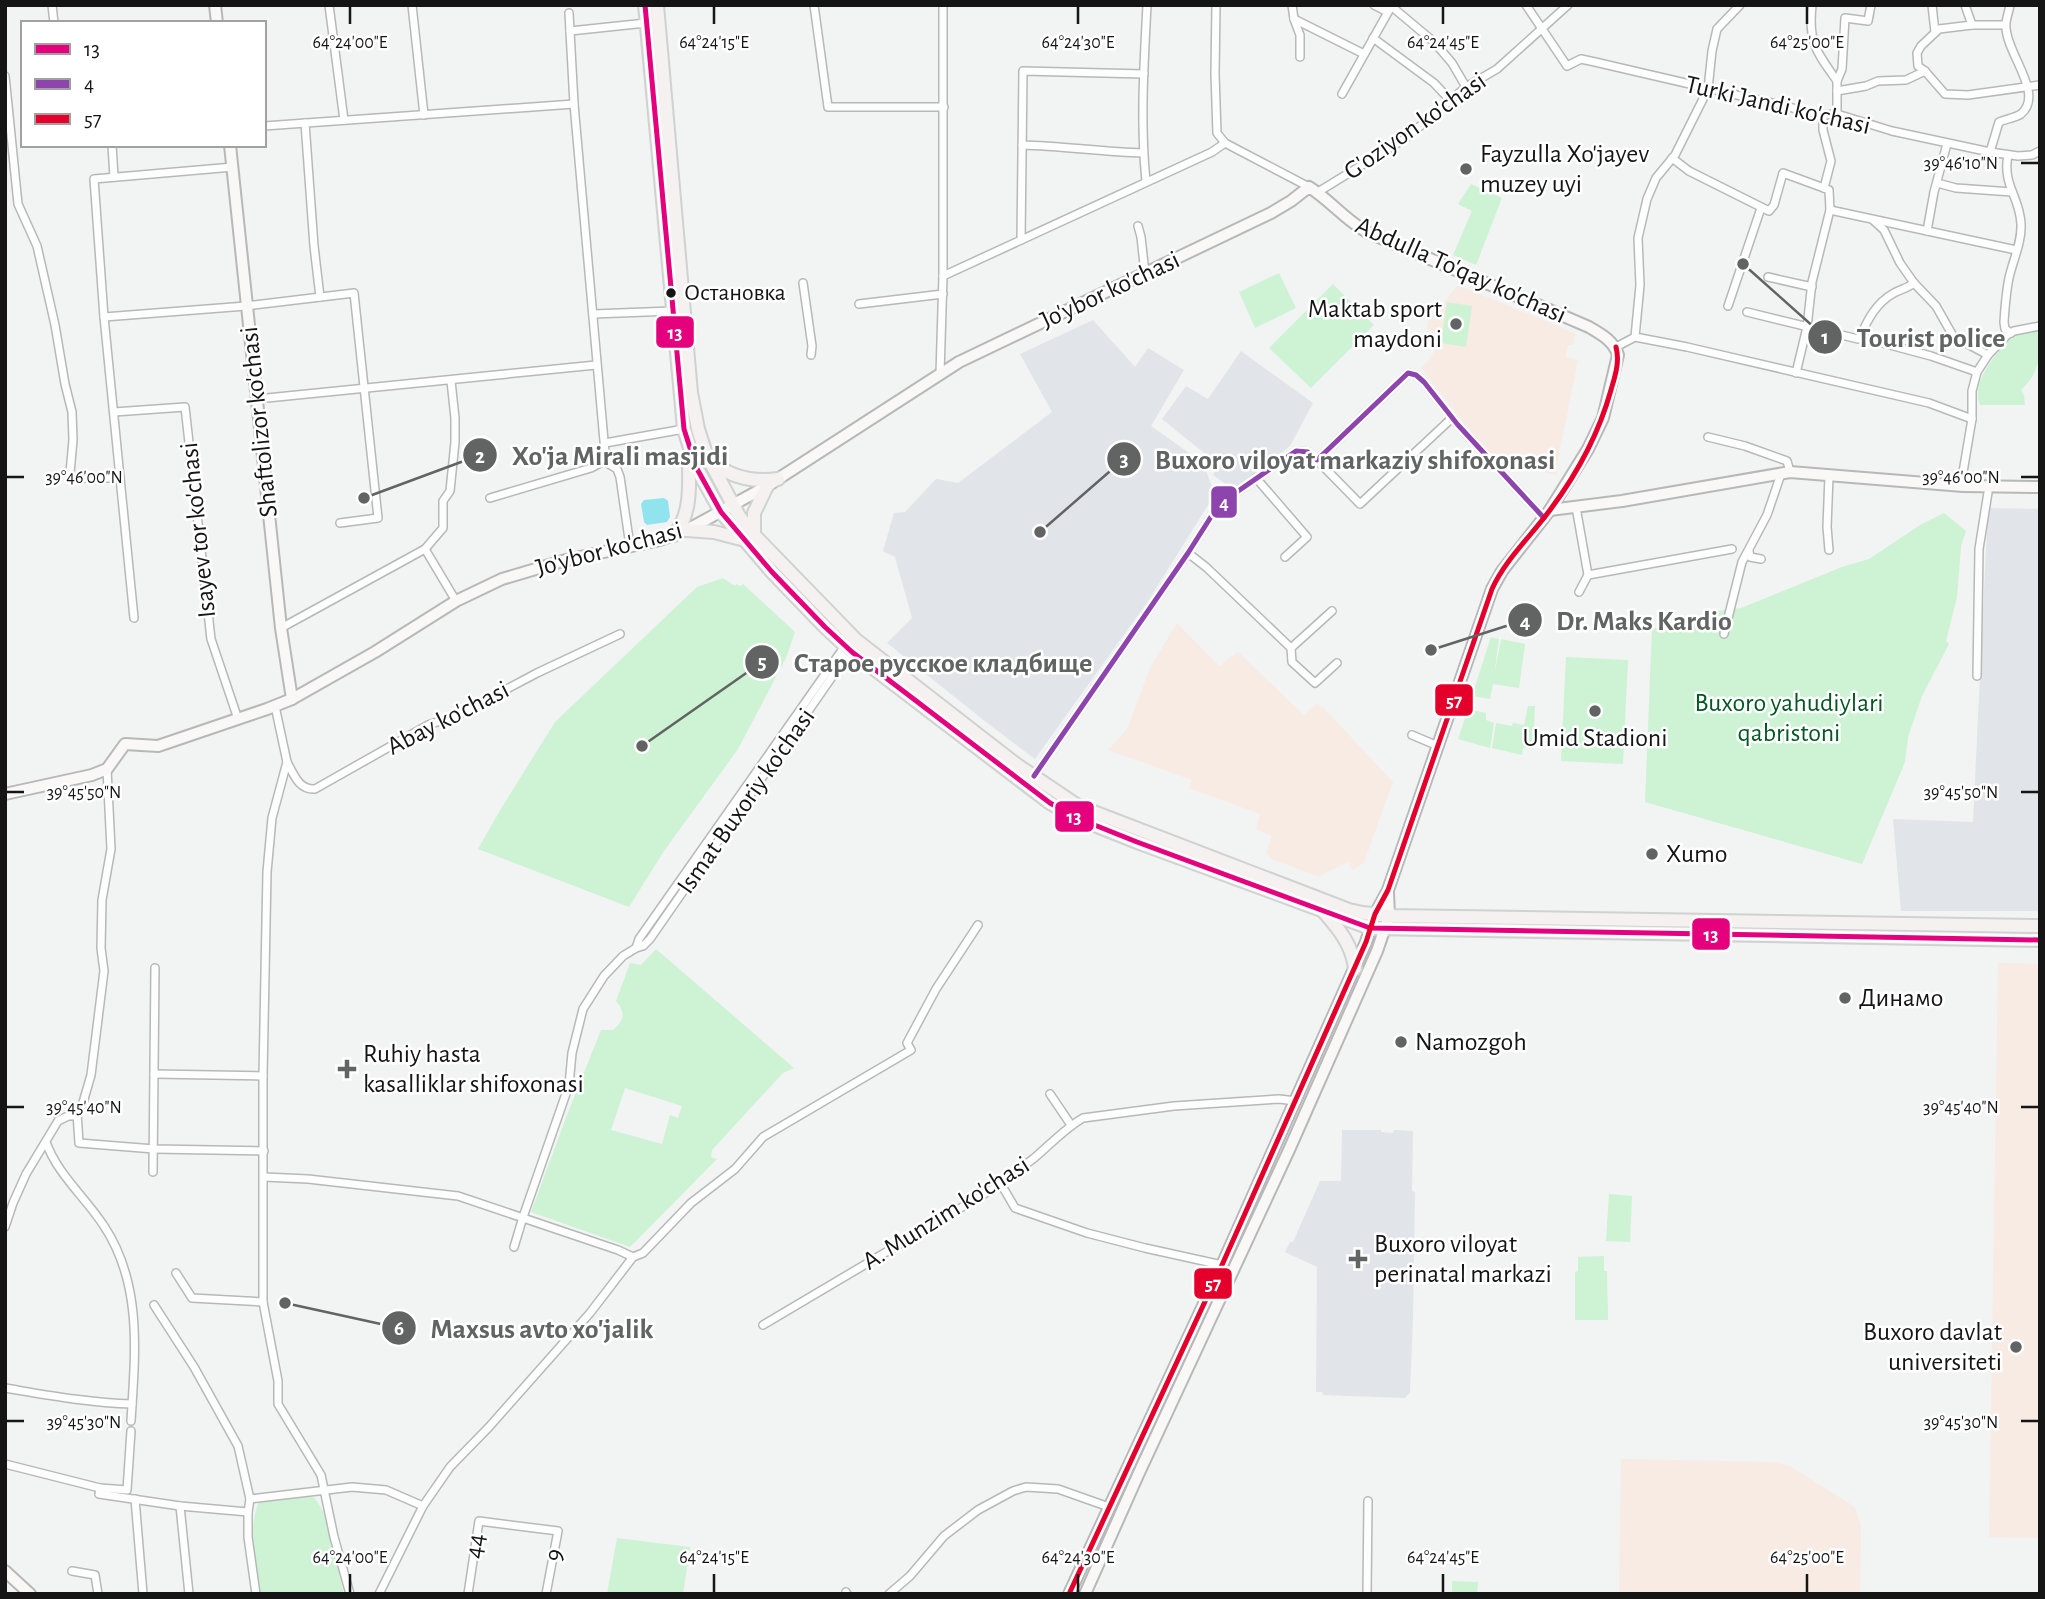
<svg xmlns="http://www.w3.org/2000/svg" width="2045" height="1599" font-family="'Alegreya Sans',sans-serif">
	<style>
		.built { fill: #e1e4e8 }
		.education { fill: #f7ebe4 }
		.green { fill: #cdf2d4; fill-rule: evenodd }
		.water { fill: #91e3ed }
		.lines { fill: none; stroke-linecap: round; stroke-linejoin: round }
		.street-casing { stroke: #b7b8b8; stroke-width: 10 }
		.secondary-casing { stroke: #b7b8b8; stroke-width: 14 }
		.primary-casing { stroke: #d0d1d1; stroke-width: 16 }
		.street { stroke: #fdfdfd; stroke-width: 7 }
		.secondary { stroke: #faf7f7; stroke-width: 10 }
		.primary { stroke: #f5f1f1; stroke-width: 12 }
		.bus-1-casing { stroke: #fff; stroke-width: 10 }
		.bus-2-casing { stroke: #fff; stroke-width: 10 }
		.bus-3-casing { stroke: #fff; stroke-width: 10 }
		.bus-1 { stroke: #e5007d; stroke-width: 5 }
		.bus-2 { stroke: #8e44ad; stroke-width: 5 }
		.bus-3 { stroke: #e4002b; stroke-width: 5 }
		.ticks { fill: none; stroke: #151516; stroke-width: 2.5 }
		.poi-dot { fill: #626363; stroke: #fff; stroke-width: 2.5 }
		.bus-dot { fill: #151516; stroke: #fff; stroke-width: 2.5 }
		.labels { text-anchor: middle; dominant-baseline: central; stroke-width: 5; stroke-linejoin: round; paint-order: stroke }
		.bus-label { font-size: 24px; fill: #151516; stroke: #fff; text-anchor: start }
		.street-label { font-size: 26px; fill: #151516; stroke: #fff }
		.poi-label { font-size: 26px; fill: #151516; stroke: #fff; text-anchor: start }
		.park-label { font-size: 26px; fill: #055724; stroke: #fff }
		.ticks-label { font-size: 18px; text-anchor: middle; fill: #151516; stroke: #fff; stroke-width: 5; stroke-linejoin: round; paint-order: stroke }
		.leader { fill: none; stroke: #626363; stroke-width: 2.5 }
		.callout-dot { fill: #626363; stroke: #fff; stroke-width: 2.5 }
		.mark-label { font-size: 21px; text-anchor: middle; font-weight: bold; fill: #fff }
		.callout-label { font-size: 28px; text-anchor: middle; font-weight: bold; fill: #626363; stroke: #fff; stroke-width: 5; stroke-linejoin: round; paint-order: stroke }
		.line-badge { stroke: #fff; stroke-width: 2.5 }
		.badge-label { font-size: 19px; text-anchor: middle; font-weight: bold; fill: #fff }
	</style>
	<rect width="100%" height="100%" fill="#f2f3f3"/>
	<g class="built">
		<path d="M1093,320L1135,367L1148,348L1184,370L1151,426L1203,463L1215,494L1148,601L1035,759L986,722L887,643L912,618L895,557L883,551L894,513L905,512L936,479L958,483L1052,412L1020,354Z"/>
		<path d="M1241,351L1313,403L1290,446L1234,490L1213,475L1219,465L1162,419L1186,386L1208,399Z"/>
		<path d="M1988,508L2040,509V911H1901L1893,819L1973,822Z"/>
		<path d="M1342,1130H1381V1132L1393,1133L1394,1130L1413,1131L1412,1191L1415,1192L1413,1318L1410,1392L1405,1398L1323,1395L1322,1392H1316L1317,1267L1285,1252L1290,1242H1293L1320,1181H1341Z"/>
	</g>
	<g class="education">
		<path d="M1458,285L1575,333L1573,345H1568L1566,357L1578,360L1556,470L1557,475L1498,462L1464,422L1421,368L1430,359L1439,342L1437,337L1427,328L1428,321Z"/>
		<path d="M1177,623L1219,666L1238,652L1304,715L1317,703L1322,708L1323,707L1393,782L1364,862L1353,870L1348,862L1321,875L1320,877L1272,859L1266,853L1272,836L1256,829L1260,814L1189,788L1192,780L1108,750L1127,729L1151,666Z"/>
		<path d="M1998,963L2040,964V1538L1989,1537Z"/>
		<path d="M1621,1459L1775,1462L1790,1466L1855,1507L1861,1526L1860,1594H1619Z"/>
	</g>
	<g class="green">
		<path d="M1471,184L1502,198L1476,265L1453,255L1472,211L1458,204Z"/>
		<path d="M1279,273L1296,308L1255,328L1239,292Z"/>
		<path d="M1333,284L1374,325L1311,388L1269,348Z"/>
		<path d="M1447,302L1472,306L1466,347L1441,343Z"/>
		<path d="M2033,331L2037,332C2045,351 2037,376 2021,390L2024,395L2025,405H1980C1970,381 1999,351 2013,334Z"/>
		<path d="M1944,513L1966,531L1961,546L1957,597L1946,641L1949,644L1922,696L1908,737L1905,762L1862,864L1645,802L1652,629L1711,612L1741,608L1842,567L1869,559L1920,525Z"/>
		<path d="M723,578L735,586L736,584L740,586L743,584L795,632L786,658L738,749L664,851L629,907L478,849L502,807L555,722L697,587Z"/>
		<path d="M1491,637L1499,639L1494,676L1501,639L1525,644L1519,688L1493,684L1490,699L1472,696Z"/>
		<path d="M1566,657L1628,660L1623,764L1561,761Z"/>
		<path d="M1528,706H1535L1533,749L1523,748L1522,755L1492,748L1496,723L1512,726L1513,723L1524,725Z"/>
		<path d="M1468,709L1486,713V720L1494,723L1490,748L1458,739Z"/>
		<path d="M656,949L794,1068L783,1073L712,1150L711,1157L717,1159L630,1247L531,1212L567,1115L601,1030H613C624,1021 626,1012 616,1001L630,963L641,965ZM625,1088L682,1106L678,1118L670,1115L662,1144L611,1130Z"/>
		<path d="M1609,1194L1632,1196L1630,1242L1606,1241Z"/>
		<path d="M1604,1256V1271H1607L1608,1320H1575V1272L1578,1271V1257Z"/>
		<path d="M314,1497L323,1511L344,1594H261C256,1563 247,1531 259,1501L269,1499Z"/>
		<path d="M617,1538L690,1547L683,1594H607Z"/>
		<path d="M1452,1581L1478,1582L1477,1594H1452Z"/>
	</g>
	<path class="water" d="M664,498L668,501L670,517L667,522L647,525L644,522L641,504L644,500Z"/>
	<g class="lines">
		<defs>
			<g id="street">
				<path d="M52,5L54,23"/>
				<path d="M329,5L344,120"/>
				<path d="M412,5L424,115"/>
				<path d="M814,5L828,107H944"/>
				<path d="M1216,5L1215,74L1217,133L1225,143L1309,187"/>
				<path d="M1292,5L1294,19L1300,35V57"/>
				<path d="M1374,5L1388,12"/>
				<path d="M1526,5L1567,66L1581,59L1595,62L1823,115L1837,114L1892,131L1990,152L2018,156L2032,155L2040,151"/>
				<path d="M1812,5C1808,43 1816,51 1837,81"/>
				<path d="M1932,5L1935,32"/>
				<path d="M1965,5L1972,25"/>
				<path d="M1391,6L1434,42L1452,63L1466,87"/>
				<path d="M1294,19L1364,54"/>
				<path d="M2005,25H1972L1939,29L1921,46L1917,53L1918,66L1925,71L1945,94L1968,95L2040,85"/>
				<path d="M570,31L646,23"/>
				<path d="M1373,38L1434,83L1451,101"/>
				<path d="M5,76L18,204L37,246L55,325L65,384L72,412L73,440L70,473L73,478H120"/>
				<path d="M1837,91L1866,86L1878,81L1906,80L1925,71"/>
				<path d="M1342,94L1392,5"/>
				<path d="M1837,114V81L1842,69L1845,18L1868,21L1871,5"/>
				<path d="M1823,115V130L1831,161L1824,188"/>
				<path d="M305,123L314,246L320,297"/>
				<path d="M264,126L574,104"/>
				<path d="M112,145L114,177"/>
				<path d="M1022,145C1063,146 1103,152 1143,153"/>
				<path d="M1990,152L1999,122C2006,119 2015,118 2021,114C2045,94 2006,53 2006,27C2005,21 2009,12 2010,5"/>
				<path d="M2008,155C2002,185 2020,197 2021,224C2022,242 2013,260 2009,278C2006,292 2005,307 2004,322L2005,329L2011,333"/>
				<path d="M1672,158L1689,171L1769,211L1774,205L1783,173L1824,188"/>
				<path d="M1146,181C1140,123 1144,64 1147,5"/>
				<path d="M1937,183L1956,188L2012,192"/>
				<path d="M1318,192L1406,138L1466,87L1497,69L1568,5"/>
				<path d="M1830,210L2016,250"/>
				<path d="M1874,221L1884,230L1900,263L1914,283L1936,306L1953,336L1988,355"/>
				<path d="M1138,226L1141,237L1145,273"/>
				<path d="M1927,231L1934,192L1947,144"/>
				<path d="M1021,240L1023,71L1144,74"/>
				<path d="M943,276L1212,152L1225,143"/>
				<path d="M1768,277L1812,287"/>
				<path d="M803,283L812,346L811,355"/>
				<path d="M859,304L943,294"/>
				<path d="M1728,306L1761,208"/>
				<path d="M1747,312L1858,339L1860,337L1931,356L1977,372"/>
				<path d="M593,314L672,311"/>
				<path d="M104,317L246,306L354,293L378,518L340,523"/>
				<path d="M1635,337L1687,347L1929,403L1972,419"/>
				<path d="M1860,337C1868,319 1876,303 1894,293C1901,289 1908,288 1914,283"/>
				<path d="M1616,347L1635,337L1640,285L1638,238L1647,199L1656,178L1675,155L1708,89L1712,51L1717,29L1740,5"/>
				<path d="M1796,373L1807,327L1812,282L1830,210L1829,190L1824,188"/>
				<path d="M940,374L943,276V5"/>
				<path d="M257,399L596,365"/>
				<path d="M114,412L185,407L211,639L238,719"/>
				<path d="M1708,437L1745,446L1787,461L1790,472"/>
				<path d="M605,443L684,429"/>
				<path d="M1317,460L1360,504L1452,418"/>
				<path d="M604,461L617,469L620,477L630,546"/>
				<path d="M1829,476L1827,527L1829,550"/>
				<path d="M1256,478L1307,537L1285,557"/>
				<path d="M1963,486L1962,478L1972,419V391L1977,372L1988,355L2007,335L2014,331L2040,326"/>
				<path d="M490,498L591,468L604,461L605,452L574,104L569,13"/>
				<path d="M1576,507L1588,575"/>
				<path d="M425,549L443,528V501L450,491L455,442V418L451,381"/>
				<path d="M1749,551L1750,557L1761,559"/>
				<path d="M1188,553L1206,567L1291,648L1292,662L1315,683L1337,663"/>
				<path d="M1579,592L1588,575L1732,549"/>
				<path d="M134,618L104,317L94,179L233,167"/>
				<path d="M281,628L425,549L456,601"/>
				<path d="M1724,634L1742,562L1767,515L1781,474"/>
				<path d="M845,646L639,939L636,948L643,946L650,939L850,651L852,652"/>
				<path d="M1291,648L1332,611"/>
				<path d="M1977,676L1979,549L1989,486"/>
				<path d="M275,706L287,762L272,818L267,872L263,1076V1302L278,1381V1404L321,1475L334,1537L350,1594"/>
				<path d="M1412,735L1438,746"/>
				<path d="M287,762C294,775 299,790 315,789L428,725L456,716L537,673L620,634"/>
				<path d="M1034,776L1188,553L1216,509L1231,496L1296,451L1308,452L1317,460L1408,373L1416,375L1424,382L1458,425L1544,518"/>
				<path d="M154,1074L263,1076"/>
				<path d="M1050,1094L1071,1125"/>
				<path d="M77,1113L79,1143L154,1149L264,1151"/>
				<path d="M46,1142C57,1174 86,1198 104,1226C143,1285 135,1355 131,1421"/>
				<path d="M153,1172L155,968"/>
				<path d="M264,1177L308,1179L458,1196L618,1250L633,1257L643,1253L691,1203L735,1169L763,1137L911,1050L907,1043L936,989L978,925"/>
				<path d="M1001,1184L1015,1208L1087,1233L1145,1248L1222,1265"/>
				<path d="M5,1227L13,1203L26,1174L58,1121L68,1116H73L82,1106L91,1075L104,971L101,948L102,900L111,849L107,769"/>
				<path d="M514,1247L523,1217L569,1085L572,1053L583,1009L604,976L623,956L636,948"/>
				<path d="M176,1273L192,1298L263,1302"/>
				<path d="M154,1305L194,1367L238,1446L250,1499L248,1512V1537L256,1594"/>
				<path d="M763,1325L1001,1184C1012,1174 1022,1167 1033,1159C1050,1145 1064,1129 1083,1118L1174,1106L1279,1099L1296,1101"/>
				<path d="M5,1388C47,1395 89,1403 132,1404"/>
				<path d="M5,1464L100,1488L99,1494L180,1506L248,1512"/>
				<path d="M100,1488L127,1490L131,1431"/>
				<path d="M135,1499L143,1594"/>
				<path d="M250,1499L352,1487L386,1490L423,1506"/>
				<path d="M180,1506L189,1594"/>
				<path d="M72,1571L95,1575L98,1594"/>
				<path d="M846,1592L847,1594"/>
				<path d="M379,1594L423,1506L450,1467L489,1427L590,1313L633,1257"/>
				<path d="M468,1594L479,1521L558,1531L546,1594"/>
				<path d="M889,1594L910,1576L944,1536L978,1510L1013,1491L1026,1487L1058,1489L1109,1507"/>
				<path d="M1367,1594L1368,1501"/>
			</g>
			<g id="secondary">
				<path d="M215,5L217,23"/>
				<path d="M230,145L281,628L292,699"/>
				<path d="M1550,510L1622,501L1790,472L1963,486L2040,487"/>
				<path d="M5,794L92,775L107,769L125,744L158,746L267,709L292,699L375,652L456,601L502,579L566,560L660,540L687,530L767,486L959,362L1271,213L1291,201L1309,187C1330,200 1345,220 1367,232L1589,327C1601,334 1614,341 1618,355L1603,418L1588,449L1550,510L1502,571L1492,589L1388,890L1375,914L1366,942L1222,1265L1069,1594"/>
				<path d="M5,1571L30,1594"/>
				<path d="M1085,1594L1138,1475L1289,1150L1377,951L1389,916L1388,893"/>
			</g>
			<g id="primary">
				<path d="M645,5L684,429L696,467L721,512L772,572L825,627L852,652L1050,803L1077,818L1137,842L1370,928L2040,940"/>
				<path d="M657,5L691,393L698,429L706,454L739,516L754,535L856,640L1017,765L1078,806L1349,910L1363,913L1389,916L2040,926"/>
				<path d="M713,462C731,478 754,482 778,479"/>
				<path d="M687,530L714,532L741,539"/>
				<path d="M674,535C692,514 689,485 689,459"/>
				<path d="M754,535V513L767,486"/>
				<path d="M1324,912C1339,929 1352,945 1355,968"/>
			</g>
		</defs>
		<use href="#street" class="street-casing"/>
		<use href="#secondary" class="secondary-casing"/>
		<use href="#primary" class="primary-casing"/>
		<use href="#street" class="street"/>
		<use href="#secondary" class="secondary"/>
		<use href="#primary" class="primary"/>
		<defs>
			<path id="bus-1" d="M645,5L684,429L696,467L721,512L772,572L825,627L852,652L1050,803L1077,818L1137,842L1370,928L2040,940"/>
			<path id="bus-2" d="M1034,776L1188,553L1216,509L1231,496L1296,451L1308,452L1317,460L1408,373L1416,375L1424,382L1458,425L1544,518"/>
			<path id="bus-3" d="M1069,1594L1222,1265L1366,942L1375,914L1388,890L1492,589C1505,560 1531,536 1550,510C1577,474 1599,433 1611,390C1615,376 1620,362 1616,347"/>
		</defs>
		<use href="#bus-1" class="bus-1-casing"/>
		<use href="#bus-2" class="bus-2-casing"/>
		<use href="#bus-3" class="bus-3-casing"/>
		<use href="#bus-1" class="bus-1"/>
		<use href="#bus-2" class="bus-2"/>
		<use href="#bus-3" class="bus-3"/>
	</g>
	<path class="ticks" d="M350,7V24M714,7V24M1078,7V24M1443,7V24M1807,7V24M2021,163H2038M7,477H24M2021,477H2038M7,792H24M2021,792H2038M7,1107H24M2021,1107H2038M7,1421H24M2021,1421H2038M350,1574V1592M714,1574V1592M1078,1574V1592M1443,1574V1592M1807,1574V1592"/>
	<g class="poi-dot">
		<circle cx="1466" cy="169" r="7"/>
		<circle cx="1456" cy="324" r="7"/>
		<circle cx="1595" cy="711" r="7"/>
		<circle cx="1652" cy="854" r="7"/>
		<circle cx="1845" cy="998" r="7"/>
		<circle cx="1401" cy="1042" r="7"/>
		<path d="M343.5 1058.5h7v7h7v7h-7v7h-7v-7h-7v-7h7z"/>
		<path d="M1354.5 1248.5h7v7h7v7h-7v7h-7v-7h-7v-7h7z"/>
		<circle cx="2016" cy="1347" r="7"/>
	</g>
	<circle class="bus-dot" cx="671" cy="293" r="6"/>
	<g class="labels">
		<g class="bus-label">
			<text x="684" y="293">Остановка</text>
		</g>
		<g class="street-label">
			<text transform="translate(1778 105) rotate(13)">Turki Jandi ko'chasi</text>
			<text transform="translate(1415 126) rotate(-35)">G'oziyon ko'chasi</text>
			<text transform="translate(1461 270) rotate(24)">Abdulla To'qay ko'chasi</text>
			<text transform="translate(1110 290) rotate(-25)">Jo'ybor ko'chasi</text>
			<text transform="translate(259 422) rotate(-96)">Shaftolizor ko'chasi</text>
			<text transform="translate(198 530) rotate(-96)">Isayev tor ko'chasi</text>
			<text transform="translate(609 549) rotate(-15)">Jo'ybor ko'chasi</text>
			<text transform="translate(448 718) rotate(-27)">Abay ko'chasi</text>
			<text transform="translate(746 801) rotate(-55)">Ismat Buxoriy ko'chasi</text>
			<text transform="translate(946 1213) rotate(-32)">A. Munzim ko'chasi</text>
			<text transform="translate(475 1546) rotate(-81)">44</text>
			<text transform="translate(554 1555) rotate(-79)">9</text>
		</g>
		<g class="poi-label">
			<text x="1480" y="154">Fayzulla Xo'jayev<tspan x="1480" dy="30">muzey uyi</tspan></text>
			<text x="1442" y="309" text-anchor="end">Maktab sport<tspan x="1442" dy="30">maydoni</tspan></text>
			<text x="1595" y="738" text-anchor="middle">Umid Stadioni</text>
			<text x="1666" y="854">Xumo</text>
			<text x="1859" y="998">Динамо</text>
			<text x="1415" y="1042">Namozgoh</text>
			<text x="363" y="1054">Ruhiy hasta<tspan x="363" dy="30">kasalliklar shifoxonasi</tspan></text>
			<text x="1374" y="1244">Buxoro viloyat<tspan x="1374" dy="30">perinatal markazi</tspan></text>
			<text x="2002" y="1332" text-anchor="end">Buxoro davlat<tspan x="2002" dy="30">universiteti</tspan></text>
		</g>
		<g class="park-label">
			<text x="1789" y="703">Buxoro yahudiylari<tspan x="1789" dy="30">qabristoni</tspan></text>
		</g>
	</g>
	<g class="ticks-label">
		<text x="350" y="48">64°24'00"E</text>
		<text x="714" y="48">64°24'15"E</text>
		<text x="1078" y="48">64°24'30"E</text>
		<text x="1443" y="48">64°24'45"E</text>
		<text x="1807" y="48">64°25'00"E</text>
		<text x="1961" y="169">39°46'10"N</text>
		<text x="84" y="483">39°46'00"N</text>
		<text x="1961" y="483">39°46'00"N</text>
		<text x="84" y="798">39°45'50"N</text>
		<text x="1961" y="798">39°45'50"N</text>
		<text x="84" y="1113">39°45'40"N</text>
		<text x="1961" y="1113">39°45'40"N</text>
		<text x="84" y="1428">39°45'30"N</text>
		<text x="1961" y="1428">39°45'30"N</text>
		<text x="350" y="1563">64°24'00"E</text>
		<text x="714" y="1563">64°24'15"E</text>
		<text x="1078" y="1563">64°24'30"E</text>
		<text x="1443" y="1563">64°24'45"E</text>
		<text x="1807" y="1563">64°25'00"E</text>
	</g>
	<path class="leader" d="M1743 264L1825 337M364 498L480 455M1040 532L1124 459M1431 650L1525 620M642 746L762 662M285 1303L399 1328"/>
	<g class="callout-dot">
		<circle cx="1743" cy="264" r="7"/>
		<circle cx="364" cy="498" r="7"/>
		<circle cx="1040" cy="532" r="7"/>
		<circle cx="1431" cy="650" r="7"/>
		<circle cx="642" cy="746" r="7"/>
		<circle cx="285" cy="1303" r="7"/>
		<circle cx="1825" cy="337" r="18"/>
		<circle cx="480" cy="455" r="18"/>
		<circle cx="1124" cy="459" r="18"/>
		<circle cx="1525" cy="620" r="18"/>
		<circle cx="762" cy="662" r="18"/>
		<circle cx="399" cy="1328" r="18"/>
	</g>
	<g class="mark-label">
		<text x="1825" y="344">1</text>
		<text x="480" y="463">2</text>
		<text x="1124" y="466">3</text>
		<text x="1525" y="628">4</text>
		<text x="762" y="669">5</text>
		<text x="399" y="1335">6</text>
	</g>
	<g class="callout-label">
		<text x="1931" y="347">Tourist police</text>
		<text x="620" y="465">Xo'ja Mirali masjidi</text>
		<text x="1355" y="469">Buxoro viloyat markaziy shifoxonasi</text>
		<text x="1644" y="630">Dr. Maks Kardio</text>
		<text x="943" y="672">Старое русское кладбище</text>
		<text x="542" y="1338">Maxsus avto xo'jalik</text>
	</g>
	<g class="line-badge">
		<rect x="655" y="315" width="40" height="34" rx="7" fill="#e5007d"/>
		<rect x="1210" y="485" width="28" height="34" rx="7" fill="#8e44ad"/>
		<rect x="1434" y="683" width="40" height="34" rx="7" fill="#e4002b"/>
		<rect x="1054" y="800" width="41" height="33" rx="7" fill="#e5007d"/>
		<rect x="1691" y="917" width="40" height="34" rx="7" fill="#e5007d"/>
		<rect x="1193" y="1267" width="40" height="33" rx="7" fill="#e4002b"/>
	</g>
	<g class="badge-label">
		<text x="675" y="339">13</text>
		<text x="1224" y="509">4</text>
		<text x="1454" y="707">57</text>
		<text x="1074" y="823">13</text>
		<text x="1711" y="941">13</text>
		<text x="1213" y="1290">57</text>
	</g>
	<rect width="2045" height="1599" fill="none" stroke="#151516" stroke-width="14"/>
	<rect x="21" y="21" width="245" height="126" fill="#ffffff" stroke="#a1a1a2" stroke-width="2"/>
	<rect x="35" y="44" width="35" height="10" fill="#e5007d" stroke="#a1a1a2" stroke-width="2"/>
	<text x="84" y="56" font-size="21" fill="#151516">13</text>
	<rect x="35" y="79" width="35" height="10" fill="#8e44ad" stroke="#a1a1a2" stroke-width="2"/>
	<text x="84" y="91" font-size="21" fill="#151516">4</text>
	<rect x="35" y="114" width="35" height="10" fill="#e4002b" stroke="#a1a1a2" stroke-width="2"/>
	<text x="84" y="126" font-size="21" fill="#151516">57</text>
</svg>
